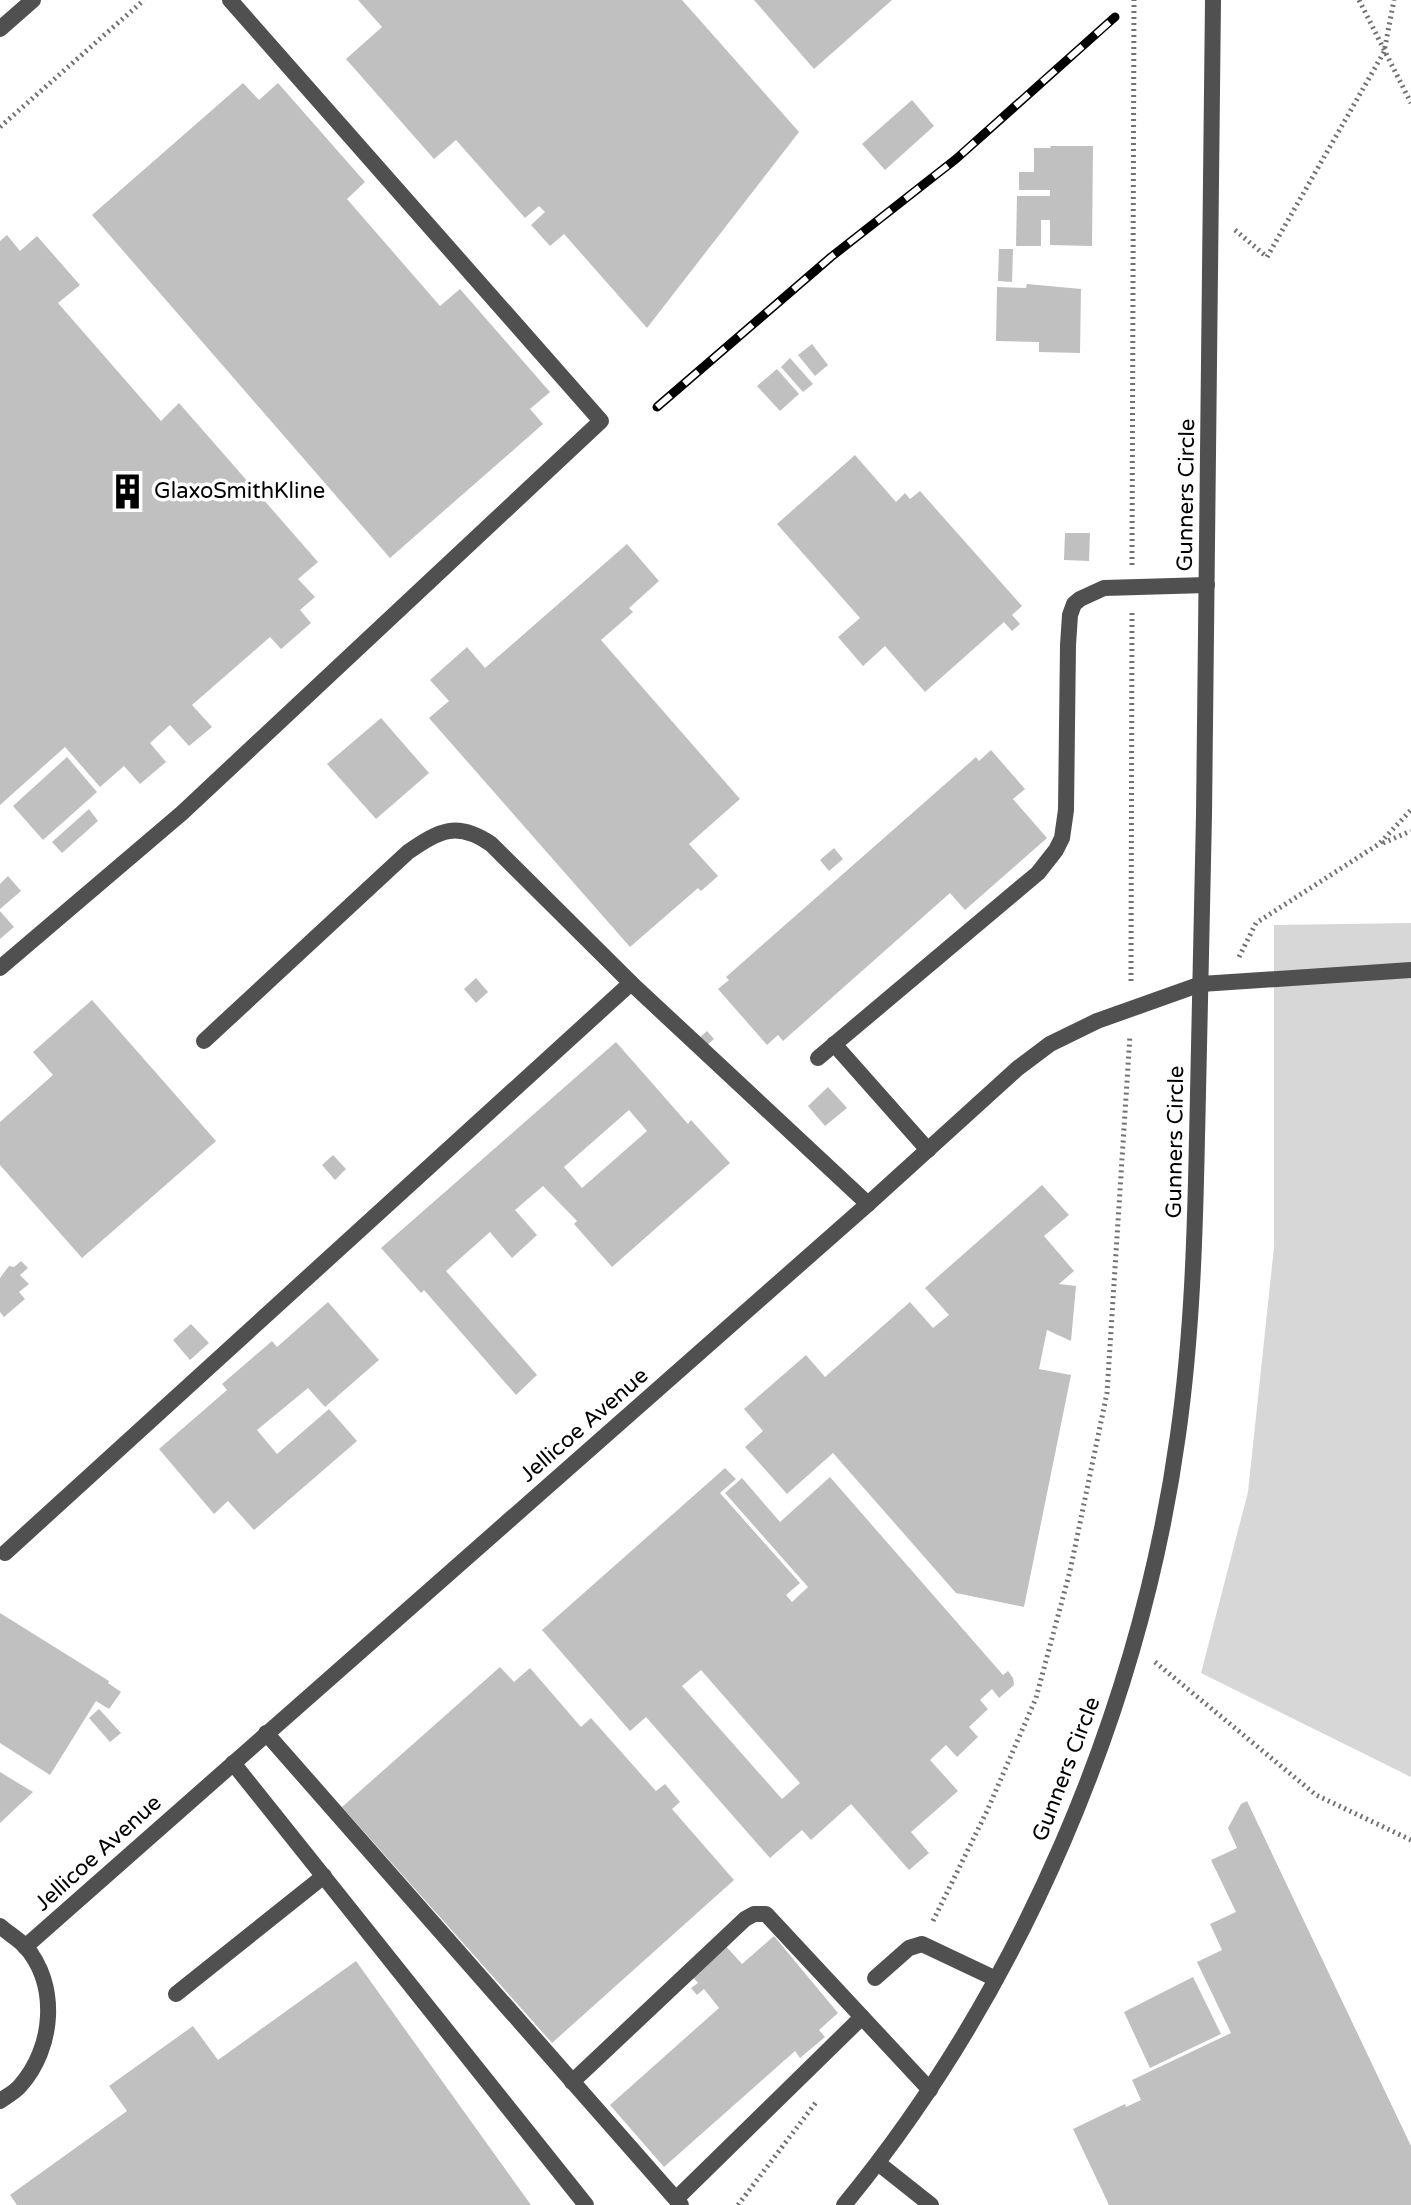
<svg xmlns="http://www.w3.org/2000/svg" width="1411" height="2205" font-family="'Varela Round',sans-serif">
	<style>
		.green { fill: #d7d7d7 }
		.building { fill: #c0c0c0; fill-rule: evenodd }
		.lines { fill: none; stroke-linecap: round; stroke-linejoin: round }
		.path { stroke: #727272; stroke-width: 5; stroke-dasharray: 2 4; stroke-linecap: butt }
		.lane { stroke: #505050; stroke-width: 16 }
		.street { stroke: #505050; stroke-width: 16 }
		.rail-casing { stroke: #000; stroke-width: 9 }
		.rail { stroke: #fff; stroke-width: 6; stroke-dasharray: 18; stroke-linecap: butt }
		.labels { text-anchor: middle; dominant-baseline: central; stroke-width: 7; stroke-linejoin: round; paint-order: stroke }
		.poi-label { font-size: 22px; fill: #000; stroke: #fff; text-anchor: start }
		.street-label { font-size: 22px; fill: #000; stroke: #fff }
	</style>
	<rect width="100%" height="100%" fill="#fff"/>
	<path class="green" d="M1411,923V1777L1201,1673L1248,1492L1274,1247V925Z"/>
	<g class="building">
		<path d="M358,0H682L799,132L647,328L564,234L550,246L531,225L545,212L539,206L525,218L456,140L434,159L346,59L382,27Z"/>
		<path d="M754,0H892L814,69Z"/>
		<path d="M243,83L259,100L278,83L365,182L347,199L440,306L460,289L550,392L530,409L543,424L390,558L92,215Z"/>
		<path d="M912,100L934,126L885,170L862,144Z"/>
		<path d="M1050,146H1093L1092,246L1050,245V220H1041V246H1016L1017,196H1050V190H1019V172H1034V148H1051Z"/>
		<path d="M7,235L20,251L37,236L80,285L58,303L161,421L179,403L318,562L298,579L315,597L300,610L311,623L281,649L270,637L192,705L212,727L189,746L170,725L150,743L166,762L140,784L124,766L100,787L65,747L0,805V241Z"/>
		<path d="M999,249H1013L1012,282L998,281Z"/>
		<path d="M1027,284L1081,289L1080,353L1039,352V342L996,341L997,287L1026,288Z"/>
		<path d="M812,344L828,365L815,376L798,355Z"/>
		<path d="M790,358L813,384L803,392L781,367Z"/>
		<path d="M777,369L799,394L780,411L757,386Z"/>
		<path d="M855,455L896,502L905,493L910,499L920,491L1022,606L1012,615L1020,624L1012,631L1004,622L925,692L885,646L863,666L838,637L860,618L777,524Z"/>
		<path d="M1065,533H1090L1089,561L1064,560Z"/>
		<path d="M627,544L659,581L629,608L633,612L601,640L740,799L689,844L718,876L701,891L698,888L630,947L429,718L449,701L430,680L467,647L485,668Z"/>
		<path d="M381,718L429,773L376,819L327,764Z"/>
		<path d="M991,750L1025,789L1013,799L1047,838L965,910L950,893L783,1041L778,1035L767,1045L718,989L729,980L726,977L976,757L979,761Z"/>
		<path d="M67,757L97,792L43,840L13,806Z"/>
		<path d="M89,809L98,821L62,853L52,842Z"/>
		<path d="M834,848L843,859L829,871L820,860Z"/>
		<path d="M8,876L21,891L0,909V884Z"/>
		<path d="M0,911L14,927L0,939Z"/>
		<path d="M476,978L488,992L476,1003L464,989Z"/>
		<path d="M92,1000L216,1141L82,1258L0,1165V1122L53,1075L33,1052Z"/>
		<path d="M707,1031L714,1039L705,1047L698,1039Z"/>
		<path d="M616,1042L688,1124L691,1120L730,1163L612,1267L574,1224L577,1221L543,1186L515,1210L537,1235L512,1258L490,1232L446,1271L537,1375L516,1395L424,1290L421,1293L381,1248ZM629,1110L647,1131L582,1188L564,1167Z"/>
		<path d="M828,1087L847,1108L825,1126L808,1106Z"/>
		<path d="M333,1155L346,1169L335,1180L322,1165Z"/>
		<path d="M1042,1185L1069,1215L1044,1236L1074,1271L1059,1284L1076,1286L1071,1341L1047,1330L1039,1369L1071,1375L1024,1607L956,1593L833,1453L787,1494L745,1447L763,1431L744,1409L806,1355L825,1377L910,1302L933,1328L949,1315L925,1288Z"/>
		<path d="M21,1261L28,1268L20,1275L29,1284L19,1292L25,1299L4,1317L0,1312V1278L9,1266L14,1267Z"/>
		<path d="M328,1302L379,1360L325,1407L308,1388L257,1430L277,1454L329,1409L357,1441L254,1530L228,1501L214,1514L159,1449L227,1390L222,1384L272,1341L277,1347Z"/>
		<path d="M191,1324L209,1343L190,1360L173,1340Z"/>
		<path d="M725,1468L736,1479L720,1493L800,1583L786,1595L792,1602L808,1587L725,1493L742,1478L780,1522L830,1477L1003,1675L1008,1671L1013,1678L1014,1685L999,1698L992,1689L980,1700L988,1709L969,1727L978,1737L957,1757L946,1745L930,1760L958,1791L911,1832L929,1853L909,1870L851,1804L811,1840L802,1830L770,1858L646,1717L630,1731L542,1630ZM701,1670L800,1783L782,1799L682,1686Z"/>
		<path d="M0,1613L109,1681L108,1683L121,1692L109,1709L96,1701L50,1775L0,1743Z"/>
		<path d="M500,1667L514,1682L530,1668L581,1727L591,1718L656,1791L665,1784L680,1802L672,1809L734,1880L552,2043L342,1807Z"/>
		<path d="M99,1709L121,1733L110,1742L89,1718Z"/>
		<path d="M0,1772L33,1792L0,1823Z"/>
		<path d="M1247,1801L1411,2146V2205H1109L1073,2129L1125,2104L1126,2107L1141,2100L1132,2080L1231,2033L1197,1962L1222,1950L1210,1924L1236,1912L1211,1860L1237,1848L1228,1828L1241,1804Z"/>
		<path d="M774,1936L838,2013L819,2030L825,2037L800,2058L795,2051L664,2167L610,2105L719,2008L704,1989L697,1995L691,1988L698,1983L689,1973L723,1943L742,1964Z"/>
		<path d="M356,1961L531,2205H17L10,2195L127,2111L109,2086L193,2026L218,2060Z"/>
		<path d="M1193,1977L1221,2034L1150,2068L1124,2012Z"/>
	</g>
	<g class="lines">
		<g class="path">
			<path d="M1359,0L1411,103"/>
			<path d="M0,127L144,0"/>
			<path d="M1235,230L1267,257L1384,52L1394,0"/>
			<path d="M1132,565L1134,0"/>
			<path d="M1383,843L1411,831"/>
			<path d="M1239,957L1256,923L1379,844L1411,810"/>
			<path d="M1131,981L1132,611"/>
			<path d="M1155,1662L1316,1795L1411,1840"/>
			<path d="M933,1921L987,1811L1036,1698L1070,1571L1107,1393L1130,1035"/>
			<path d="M738,2205L817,2101"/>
		</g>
		<g class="lane">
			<path d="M0,29L33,0"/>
			<path d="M0,968L182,813L601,421L230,0"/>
			<path d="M204,1041L408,852C440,830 457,821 491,844L631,983L868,1204"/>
			<path d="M834,1044L928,1150"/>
			<path d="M818,1058L1038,873L1056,850L1062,838L1066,810L1068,645L1070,615L1074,604L1080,599L1104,588L1207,585"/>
			<path d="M5,1553L631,983"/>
			<path d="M266,1733L681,2205"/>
			<path d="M233,1763L586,2205"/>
			<path d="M0,1926C8,1933 18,1939 25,1946C59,1985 54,2048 20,2086C15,2092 7,2096 0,2101"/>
			<path d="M25,1947L868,1204L1018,1068L1050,1044L1097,1021L1201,984L1411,970"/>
			<path d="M875,1978L909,1948L922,1944L996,1979"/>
			<path d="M176,1994L324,1876"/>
			<path d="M572,2082L745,1919L754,1914H766L930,2090"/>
			<path d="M878,2163L931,2205"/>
			<path d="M676,2199L862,2017"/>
		</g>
		<path class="street" d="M844,2205C1020,1991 1140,1709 1178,1435C1192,1336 1195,1237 1197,1137C1200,1030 1202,923 1204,815C1208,544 1210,272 1213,0"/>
		<defs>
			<path id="rail" d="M657,407L831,257L956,159L1115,17"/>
		</defs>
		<use href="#rail" class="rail-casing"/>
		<use href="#rail" class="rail"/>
	</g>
	<defs>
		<symbol id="building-bare" viewBox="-9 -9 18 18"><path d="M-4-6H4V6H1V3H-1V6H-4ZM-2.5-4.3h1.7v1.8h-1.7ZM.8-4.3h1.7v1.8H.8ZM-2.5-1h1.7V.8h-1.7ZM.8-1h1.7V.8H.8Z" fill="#000" stroke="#fff" stroke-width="2.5" paint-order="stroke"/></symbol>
	</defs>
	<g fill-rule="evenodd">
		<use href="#building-bare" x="102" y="466" width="51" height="51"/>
	</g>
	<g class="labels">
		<g class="poi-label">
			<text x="154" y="491">GlaxoSmithKline</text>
		</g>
		<g class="street-label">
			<text transform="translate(1186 495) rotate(-89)">Gunners Circle</text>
			<text transform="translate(1175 1142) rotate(-89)">Gunners Circle</text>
			<text transform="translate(584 1425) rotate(-41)">Jellicoe Avenue</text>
			<text transform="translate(1066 1769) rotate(-69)">Gunners Circle</text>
			<text transform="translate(98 1853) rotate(-42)">Jellicoe Avenue</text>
		</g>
	</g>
</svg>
